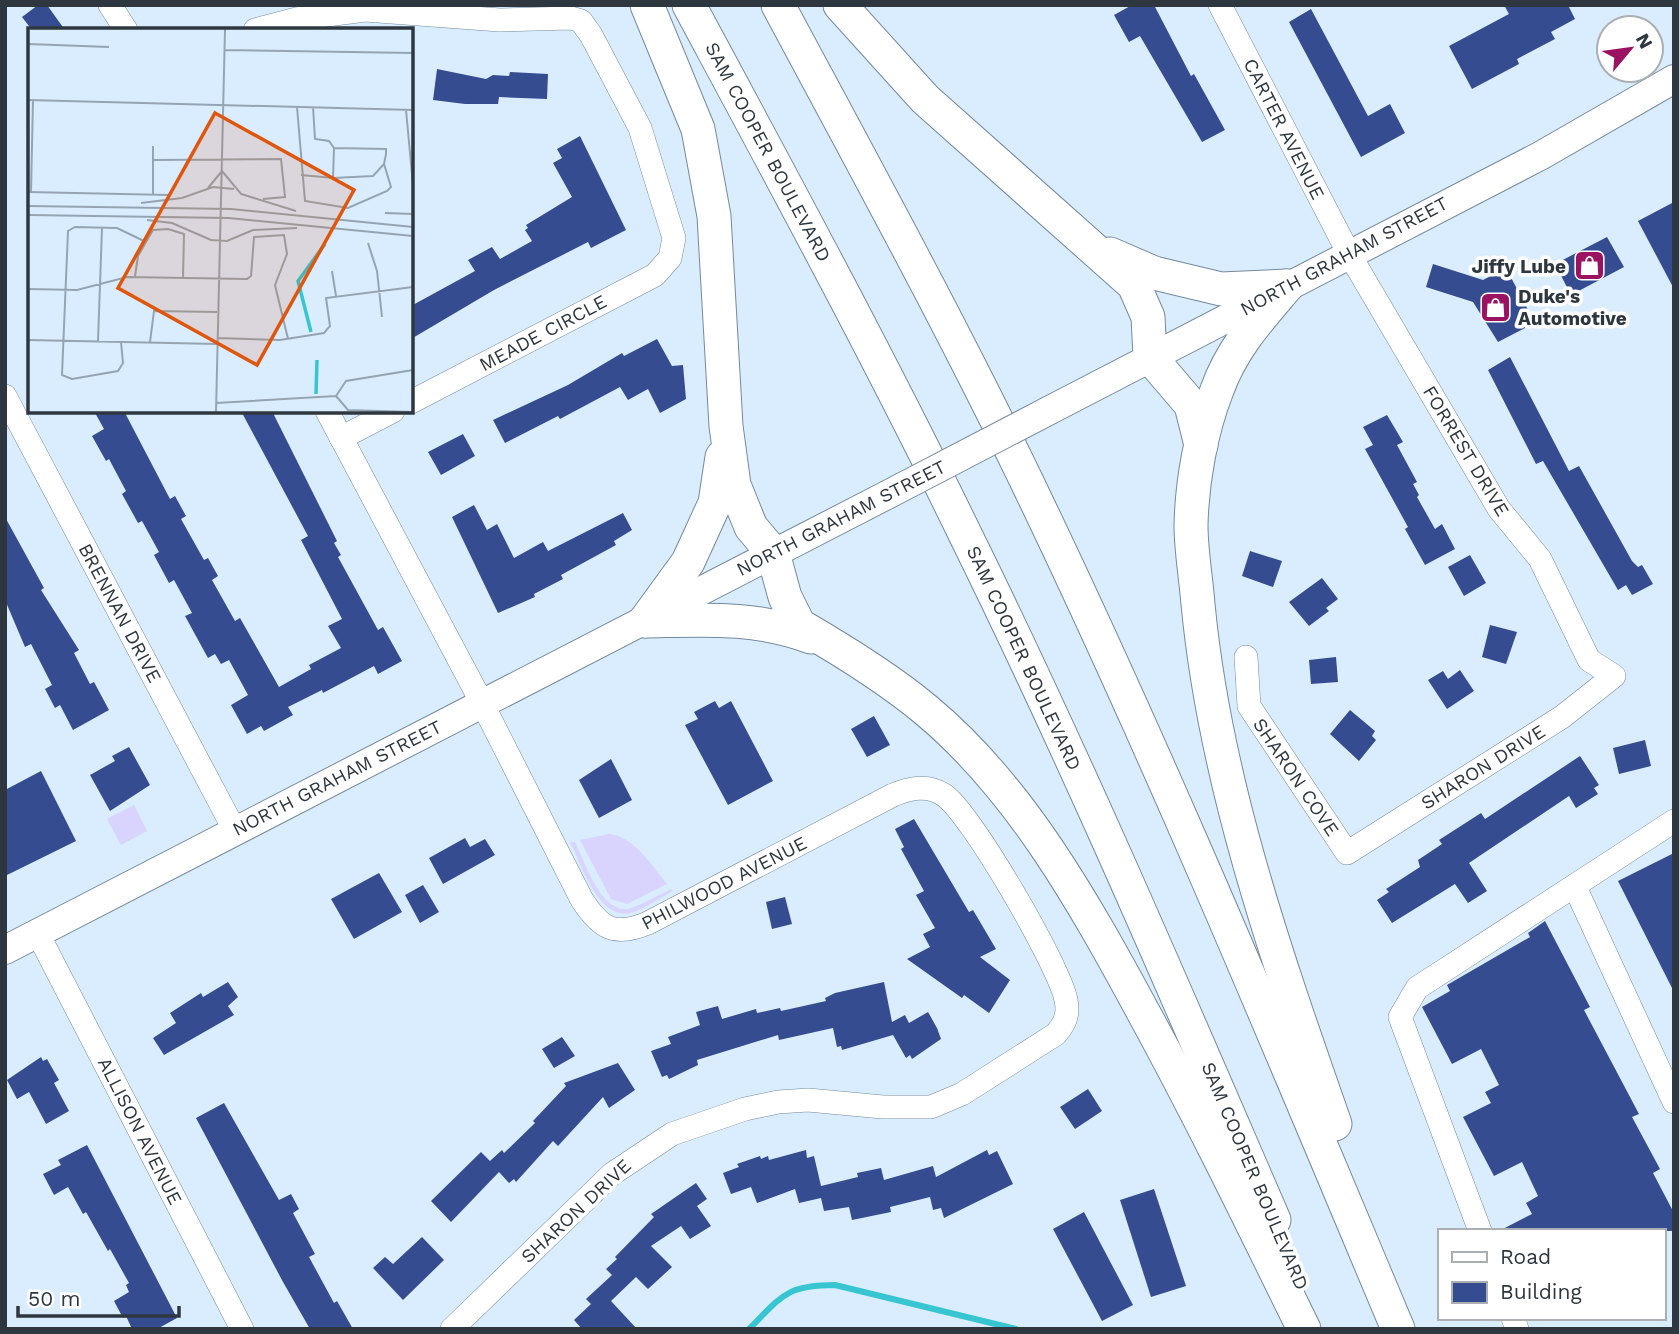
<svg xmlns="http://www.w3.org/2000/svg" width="1679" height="1334" font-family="'Work Sans',sans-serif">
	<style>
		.green { fill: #d8d4fd }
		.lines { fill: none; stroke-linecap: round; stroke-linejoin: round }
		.stream { stroke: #38c5d2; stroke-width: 6 }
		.building { fill: #354c90 }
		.minor-casing { stroke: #74899d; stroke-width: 24 }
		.major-casing { stroke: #74899d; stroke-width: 30 }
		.highway-casing { stroke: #74899d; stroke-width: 35 }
		.minor { stroke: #fff; stroke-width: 23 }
		.major { stroke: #fff; stroke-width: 28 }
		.highway { stroke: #fff; stroke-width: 33 }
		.major-bridge-casing { stroke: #74899d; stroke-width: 30; stroke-linecap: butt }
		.major-bridge { stroke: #fff; stroke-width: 28 }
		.labels { text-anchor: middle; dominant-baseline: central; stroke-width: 7; stroke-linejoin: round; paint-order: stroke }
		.street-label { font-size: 19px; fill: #2e373f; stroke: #fff }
		.poi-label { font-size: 19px; font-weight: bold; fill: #2e373f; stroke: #fff; text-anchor: end }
		.inset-river { fill: none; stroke: #38c5d2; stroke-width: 3.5 }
		.inset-road { fill: none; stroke: #95a4b2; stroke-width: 2 }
		.view { fill: #df570f; fill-opacity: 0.15; stroke: #df570f; stroke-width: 3.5 }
		.inset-edge { fill: none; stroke: #2e373f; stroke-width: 3.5 }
	</style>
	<rect width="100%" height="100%" fill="#daedff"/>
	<g class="green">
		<path d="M134,805L147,831L121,845L107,819Z"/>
		<path d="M609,834C634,836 653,867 667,884L627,904L611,899L580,840Z"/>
		<path d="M570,842H575C585,862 602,917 631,908C644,904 658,895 671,889L673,891C660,898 647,907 634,912C599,924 583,867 570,842Z"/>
	</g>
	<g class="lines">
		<path class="stream" d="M749,1329C782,1296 786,1285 835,1285L1016,1329"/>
	</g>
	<g class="building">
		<path d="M38,5H47L65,30H32L22,17Z"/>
		<path d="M1132,5H1154L1191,76L1194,74L1225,130L1202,142L1140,36L1129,42L1114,15Z"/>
		<path d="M1504,5H1568L1575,19L1551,32L1555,39L1517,59L1519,64L1472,89L1449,46L1509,14Z"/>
		<path d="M1311,9L1368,116L1390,104L1405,133L1361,157L1289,22Z"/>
		<path d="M437,69L486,79L493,75L509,76L510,72L548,74L547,99L499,97L498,104H465L433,100Z"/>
		<path d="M580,136L626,230L591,248L588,242L494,290L411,339V306L475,271L468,260L492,247L500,259L532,241L525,230L528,228L526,225L572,197L553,163L562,158L557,149Z"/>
		<path d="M1674,202V289L1638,221Z"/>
		<path d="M1607,237L1624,267L1571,295L1555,264Z"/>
		<path d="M1433,264L1483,280L1506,268L1535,323L1498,342L1473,302L1426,287Z"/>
		<path d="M657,339L672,366L683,365L686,399L660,413L648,389L628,400L620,387L560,419L558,416L505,443L493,420L568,385L622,353L624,356Z"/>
		<path d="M1510,357L1569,471L1579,466L1632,561L1638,567L1642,565L1653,584L1632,595L1626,585L1618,590L1543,461L1536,464L1488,370Z"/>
		<path d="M94,411H124L170,499L175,496L186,516L181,519L204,560L208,558L218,576L212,580L235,621L240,618L279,687L311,669L309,665L341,648L328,626L342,619L301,540L308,536L241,411H272L337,541L334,543L341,555L338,557L378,630L383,627L402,661L378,674L374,666L323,693L322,690L288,707L293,715L264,731L261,726L247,734L231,705L248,695L229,660L221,664L215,654L208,658L185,616L192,613L174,580L169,583L154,555L159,552L142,521L138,523L122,494L126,491L109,459L106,461L92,436L104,429Z"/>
		<path d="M1387,415L1403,442L1397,445L1417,482L1413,484L1419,495L1417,497L1435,529L1442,524L1455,549L1425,565L1405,529L1408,527L1365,449L1373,445L1363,427Z"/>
		<path d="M463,434L475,456L441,475L428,452Z"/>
		<path d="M474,505L487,530L497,524L514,558L543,542L548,551L623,513L632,530L614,541L616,545L561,575L563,579L534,594L535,597L498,613L452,517Z"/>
		<path d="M5,517L44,588L41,590L79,650L74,653L90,684L94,682L109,710L73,730L60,705L55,708L45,689L52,685L31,644L25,647L5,600Z"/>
		<path d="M1250,551L1282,561L1273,587L1242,576Z"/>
		<path d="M1470,555L1486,583L1464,596L1448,567Z"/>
		<path d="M1322,578L1338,599L1326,608L1329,611L1309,626L1289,602Z"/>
		<path d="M1490,625L1517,632L1506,664L1482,657Z"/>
		<path d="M1336,657L1338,682L1311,684L1309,660Z"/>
		<path d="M1460,670L1474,691L1447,709L1428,680L1443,671L1448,679Z"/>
		<path d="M715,701L719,708L731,701L773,781L728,805L685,725L698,719L694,712Z"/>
		<path d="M1350,710L1375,731L1372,736L1376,740L1359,761L1330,734Z"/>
		<path d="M874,716L890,745L867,757L851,729Z"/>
		<path d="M1645,740L1651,766L1619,774L1613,748Z"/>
		<path d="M129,747L150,785L110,811L90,775L115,761L112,756Z"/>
		<path d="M1580,756L1599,785L1594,788L1598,794L1576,808L1569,796L1469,863L1487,891L1468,903L1455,884L1392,923L1377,900L1389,892L1386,889L1420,867L1418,860L1442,844L1439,840L1481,813L1485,819Z"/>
		<path d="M611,759L632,800L599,818L579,780Z"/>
		<path d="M41,771L76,841L5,876V790Z"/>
		<path d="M914,819L969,912L973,910L996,949L980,957L1010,980L989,1013L964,995L962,998L907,959L930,947L923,934L935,928L916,895L924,891L901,849L904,847L895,829Z"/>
		<path d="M465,838L470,847L485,839L495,855L443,884L429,858Z"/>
		<path d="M1674,853V992L1618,881Z"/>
		<path d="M379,873L402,912L354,939L331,899Z"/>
		<path d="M423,885L439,912L420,923L405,895Z"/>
		<path d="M785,897L792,924L772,929L766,902Z"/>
		<path d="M1545,921L1590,1007L1584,1010L1639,1114L1632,1117L1660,1169L1653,1173L1674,1213V1231H1499L1532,1214L1526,1203L1538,1196L1522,1162L1494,1176L1463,1117L1491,1103L1485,1092L1499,1085L1481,1049L1452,1064L1422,1007L1450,991L1447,985L1530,937L1528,933Z"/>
		<path d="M228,982L238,997L228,1006L234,1015L164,1055L153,1038L176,1023L170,1013L201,993L203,997Z"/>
		<path d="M884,982L892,1022L905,1015L909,1023L928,1012L937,1028L941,1039L912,1059L910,1055L906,1058L893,1035L842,1050L841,1046L837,1047L833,1028L779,1040L778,1035L697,1060L698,1065L669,1079L667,1075L662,1077L651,1051L671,1044L668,1037L700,1025L696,1012L718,1006L722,1019L756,1009L757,1013L780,1008L781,1011L826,1001L825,998L835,993Z"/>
		<path d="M562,1037L575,1056L554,1068L542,1049Z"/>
		<path d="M41,1057L43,1061L47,1059L59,1080L54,1083L69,1111L46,1124L29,1092L17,1099L7,1080Z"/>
		<path d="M618,1063L635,1090L609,1108L603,1097L558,1146L553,1141L516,1182L514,1179L509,1183L499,1172L451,1222L431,1201L481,1152L490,1161L502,1150L504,1153L535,1123L533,1121L566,1086L564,1083Z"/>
		<path d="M1088,1089L1102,1111L1075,1129L1060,1107Z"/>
		<path d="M224,1103L279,1200L291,1194L299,1209L293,1213L315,1254L309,1257L334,1303L337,1301L353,1329H310L283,1282L196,1118Z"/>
		<path d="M87,1145L177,1318L157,1329H132L126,1316L123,1318L114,1301L129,1292L126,1285L129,1283L110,1249L108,1251L86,1212L83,1214L68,1187L54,1195L43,1174L61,1165L58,1160Z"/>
		<path d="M806,1150L807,1158L814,1156L821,1186L858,1177L857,1173L881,1168L884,1180L933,1166L936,1177L987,1150L989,1155L997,1151L1013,1184L944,1218L941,1208L933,1210L930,1197L890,1207L891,1212L852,1220L849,1207L824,1211L821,1198L799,1203L795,1189L757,1203L751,1187L731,1194L723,1173L739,1167L737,1164L760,1156L761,1159L768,1156L769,1160Z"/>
		<path d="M696,1183L707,1199L697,1206L711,1226L690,1239L681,1226L651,1246L672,1267L648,1289L636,1277L611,1301L637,1329H582L574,1320L591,1304L586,1299L612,1275L606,1269L617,1259L615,1257L654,1217L651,1214Z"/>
		<path d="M1154,1189L1186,1286L1151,1297L1120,1200Z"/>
		<path d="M1084,1212L1133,1305L1102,1321L1053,1229Z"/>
		<path d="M422,1237L444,1260L403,1300L373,1268L385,1257L393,1264Z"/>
	</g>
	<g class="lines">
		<defs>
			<g id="minor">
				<path d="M110,5L126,30"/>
				<path d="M1220,5L1348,252L1499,509L1540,559L1589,660L1614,676L1562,717L1347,853L1249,706L1246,657"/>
				<path d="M255,30L296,19L365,10L500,20L571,18L581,21L591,35L640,128L674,238L670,258L655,275L411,402"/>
				<path d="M5,396L235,831"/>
				<path d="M327,411L482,703L582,900C601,929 615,937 648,923L893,795C910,788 928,784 944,795C971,813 1060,967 1066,1000C1069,1015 1065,1023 1056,1034L962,1094L931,1107H883L808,1100L778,1102L745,1109L672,1134L612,1174L452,1329"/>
				<path d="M341,438L393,411"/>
				<path d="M1575,887L1674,1102"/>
				<path d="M38,934L242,1329"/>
				<path d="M1480,1231L1400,1017L1417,988L1674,821"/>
				<path d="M1513,1318L1517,1329"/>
			</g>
			<g id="major">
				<path d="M1050,410L1540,156L1674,79"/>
				<path d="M5,950L887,495"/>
			</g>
			<g id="highway">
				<path d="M647,5L698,129L714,216L726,426L734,485L751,527L773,553L785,597L799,625C842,650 888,678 926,710C1020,788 1084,903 1141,1008C1199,1114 1251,1221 1304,1329"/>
				<path d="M689,5C783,180 878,355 965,534C1076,759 1174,989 1274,1220"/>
				<path d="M778,5C867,171 958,337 1039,507C1168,777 1282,1053 1398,1329"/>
				<path d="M840,5L925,99L1134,285L1148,317L1150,357L1191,405L1201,445"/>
				<path d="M1110,254L1154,273L1221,289L1287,286"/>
				<path d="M1287,286C1259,319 1232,348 1217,390C1201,431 1192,481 1191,525C1191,551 1196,578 1198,604C1215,783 1276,955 1335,1124"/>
				<path d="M645,621L688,562L715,503L722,457"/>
				<path d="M645,621C705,620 754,616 811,637"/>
			</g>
		</defs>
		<use href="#minor" class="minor-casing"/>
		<use href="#major" class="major-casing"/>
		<use href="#highway" class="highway-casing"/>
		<use href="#minor" class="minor"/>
		<use href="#major" class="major"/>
		<use href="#highway" class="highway"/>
		<defs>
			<path id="major-bridge" d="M887,495L1050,410"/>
		</defs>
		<use href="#major-bridge" class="major-bridge-casing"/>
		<use href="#major-bridge" class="major-bridge"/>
	</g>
	<defs>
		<symbol id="shop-square" viewBox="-11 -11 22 22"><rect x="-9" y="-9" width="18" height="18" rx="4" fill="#9c1262" stroke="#fff"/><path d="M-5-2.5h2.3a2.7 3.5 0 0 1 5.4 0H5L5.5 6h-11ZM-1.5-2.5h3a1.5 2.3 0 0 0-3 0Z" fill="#fff"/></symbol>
	</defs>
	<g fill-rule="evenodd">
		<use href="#shop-square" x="1572" y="248" width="35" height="35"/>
		<use href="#shop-square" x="1478" y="290" width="35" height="35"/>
	</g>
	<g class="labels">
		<g class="street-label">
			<text transform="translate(1284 129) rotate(63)">CARTER AVENUE</text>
			<text transform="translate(768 152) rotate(62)">SAM COOPER BOULEVARD</text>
			<text transform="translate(1344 256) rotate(-28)">NORTH GRAHAM STREET</text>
			<text transform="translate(543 333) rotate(-28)">MEADE CIRCLE</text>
			<text transform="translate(1466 451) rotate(59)">FORREST DRIVE</text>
			<text transform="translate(841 518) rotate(-27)">NORTH GRAHAM STREET</text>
			<text transform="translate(120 613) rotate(62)">BRENNAN DRIVE</text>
			<text transform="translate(1024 658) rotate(65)">SAM COOPER BOULEVARD</text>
			<text transform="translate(1483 767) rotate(-32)">SHARON DRIVE</text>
			<text transform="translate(1296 777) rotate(56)">SHARON COVE</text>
			<text transform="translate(337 778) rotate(-27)">NORTH GRAHAM STREET</text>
			<text transform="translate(724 883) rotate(-27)">PHILWOOD AVENUE</text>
			<text transform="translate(140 1131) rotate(63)">ALLISON AVENUE</text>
			<text transform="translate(1255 1176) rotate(67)">SAM COOPER BOULEVARD</text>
			<text transform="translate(576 1211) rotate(-43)">SHARON DRIVE</text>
		</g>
		<g class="poi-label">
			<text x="1566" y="266">Jiffy Lube</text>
			<text x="1518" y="296" text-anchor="start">Duke's<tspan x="1518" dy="22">Automotive</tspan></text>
		</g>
	</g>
	<g transform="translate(28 28)">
		<rect width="385" height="385" fill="#daedff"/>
		<path class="inset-river" d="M283,304L270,253L297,216M288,366L289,332"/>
		<path class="inset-road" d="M0,16L81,19M196,22L385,25M0,72L385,82M269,79L277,173L320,180L359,163L363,159L356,136M378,82L385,157M125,118V167M126,132L253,131L257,169L235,171M194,143L213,166L268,183M273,147L305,150L306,120L301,113L287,111L285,79M305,150L345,148L356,136L358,126V121L306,120M180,160L194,143M0,164L141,167M3,164L5,72M113,175L154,170L185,159L206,161M0,178L203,181L385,199M357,185L385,186M0,187L201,190L385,208M119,192L144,195L183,212L199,213L225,202L269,200M340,215L349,243L354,289M304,243L308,268M107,248L110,228L125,202L140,201L156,206L155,250M0,261L49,262L99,249L219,251L223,248L226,209L256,207L259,226L247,257L260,311M189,310L252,312L296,305L302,298L298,270L385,259M0,312L189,316M70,313L74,200M93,314L95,335L90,343L44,351L34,347L40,203L47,199L89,200L118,214M122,314L126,283L189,284M308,368L318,353L385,342M308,368L320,382L385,384M188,375L308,368M188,384L197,1"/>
		<path class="view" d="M187,85L326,162L229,337L90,260Z"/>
		<rect width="385" height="385" class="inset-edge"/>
	</g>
	<rect width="1679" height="1334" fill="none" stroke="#2e373f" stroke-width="14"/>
	<rect x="1438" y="1229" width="228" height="91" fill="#ffffff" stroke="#abafb2" stroke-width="2"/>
	<rect x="1452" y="1252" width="35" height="10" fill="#ffffff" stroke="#abafb2" stroke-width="2"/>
	<text x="1500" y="1264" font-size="21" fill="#2e373f">Road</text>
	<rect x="1452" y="1282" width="35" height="21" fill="#354c90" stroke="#abafb2" stroke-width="2"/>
	<text x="1500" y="1299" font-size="21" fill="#2e373f">Building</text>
	<g transform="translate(1630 49) rotate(61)"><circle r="33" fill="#ffffff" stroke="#abafb2" stroke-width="2"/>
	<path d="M0-5L12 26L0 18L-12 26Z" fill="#9c1262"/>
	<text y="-10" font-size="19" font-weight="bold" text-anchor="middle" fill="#2e373f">N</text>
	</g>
	<path d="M18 1306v10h161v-10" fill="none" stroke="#2e373f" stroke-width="3.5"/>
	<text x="28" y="1306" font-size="21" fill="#2e373f" stroke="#ffffff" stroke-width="5" paint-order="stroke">50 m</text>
</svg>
